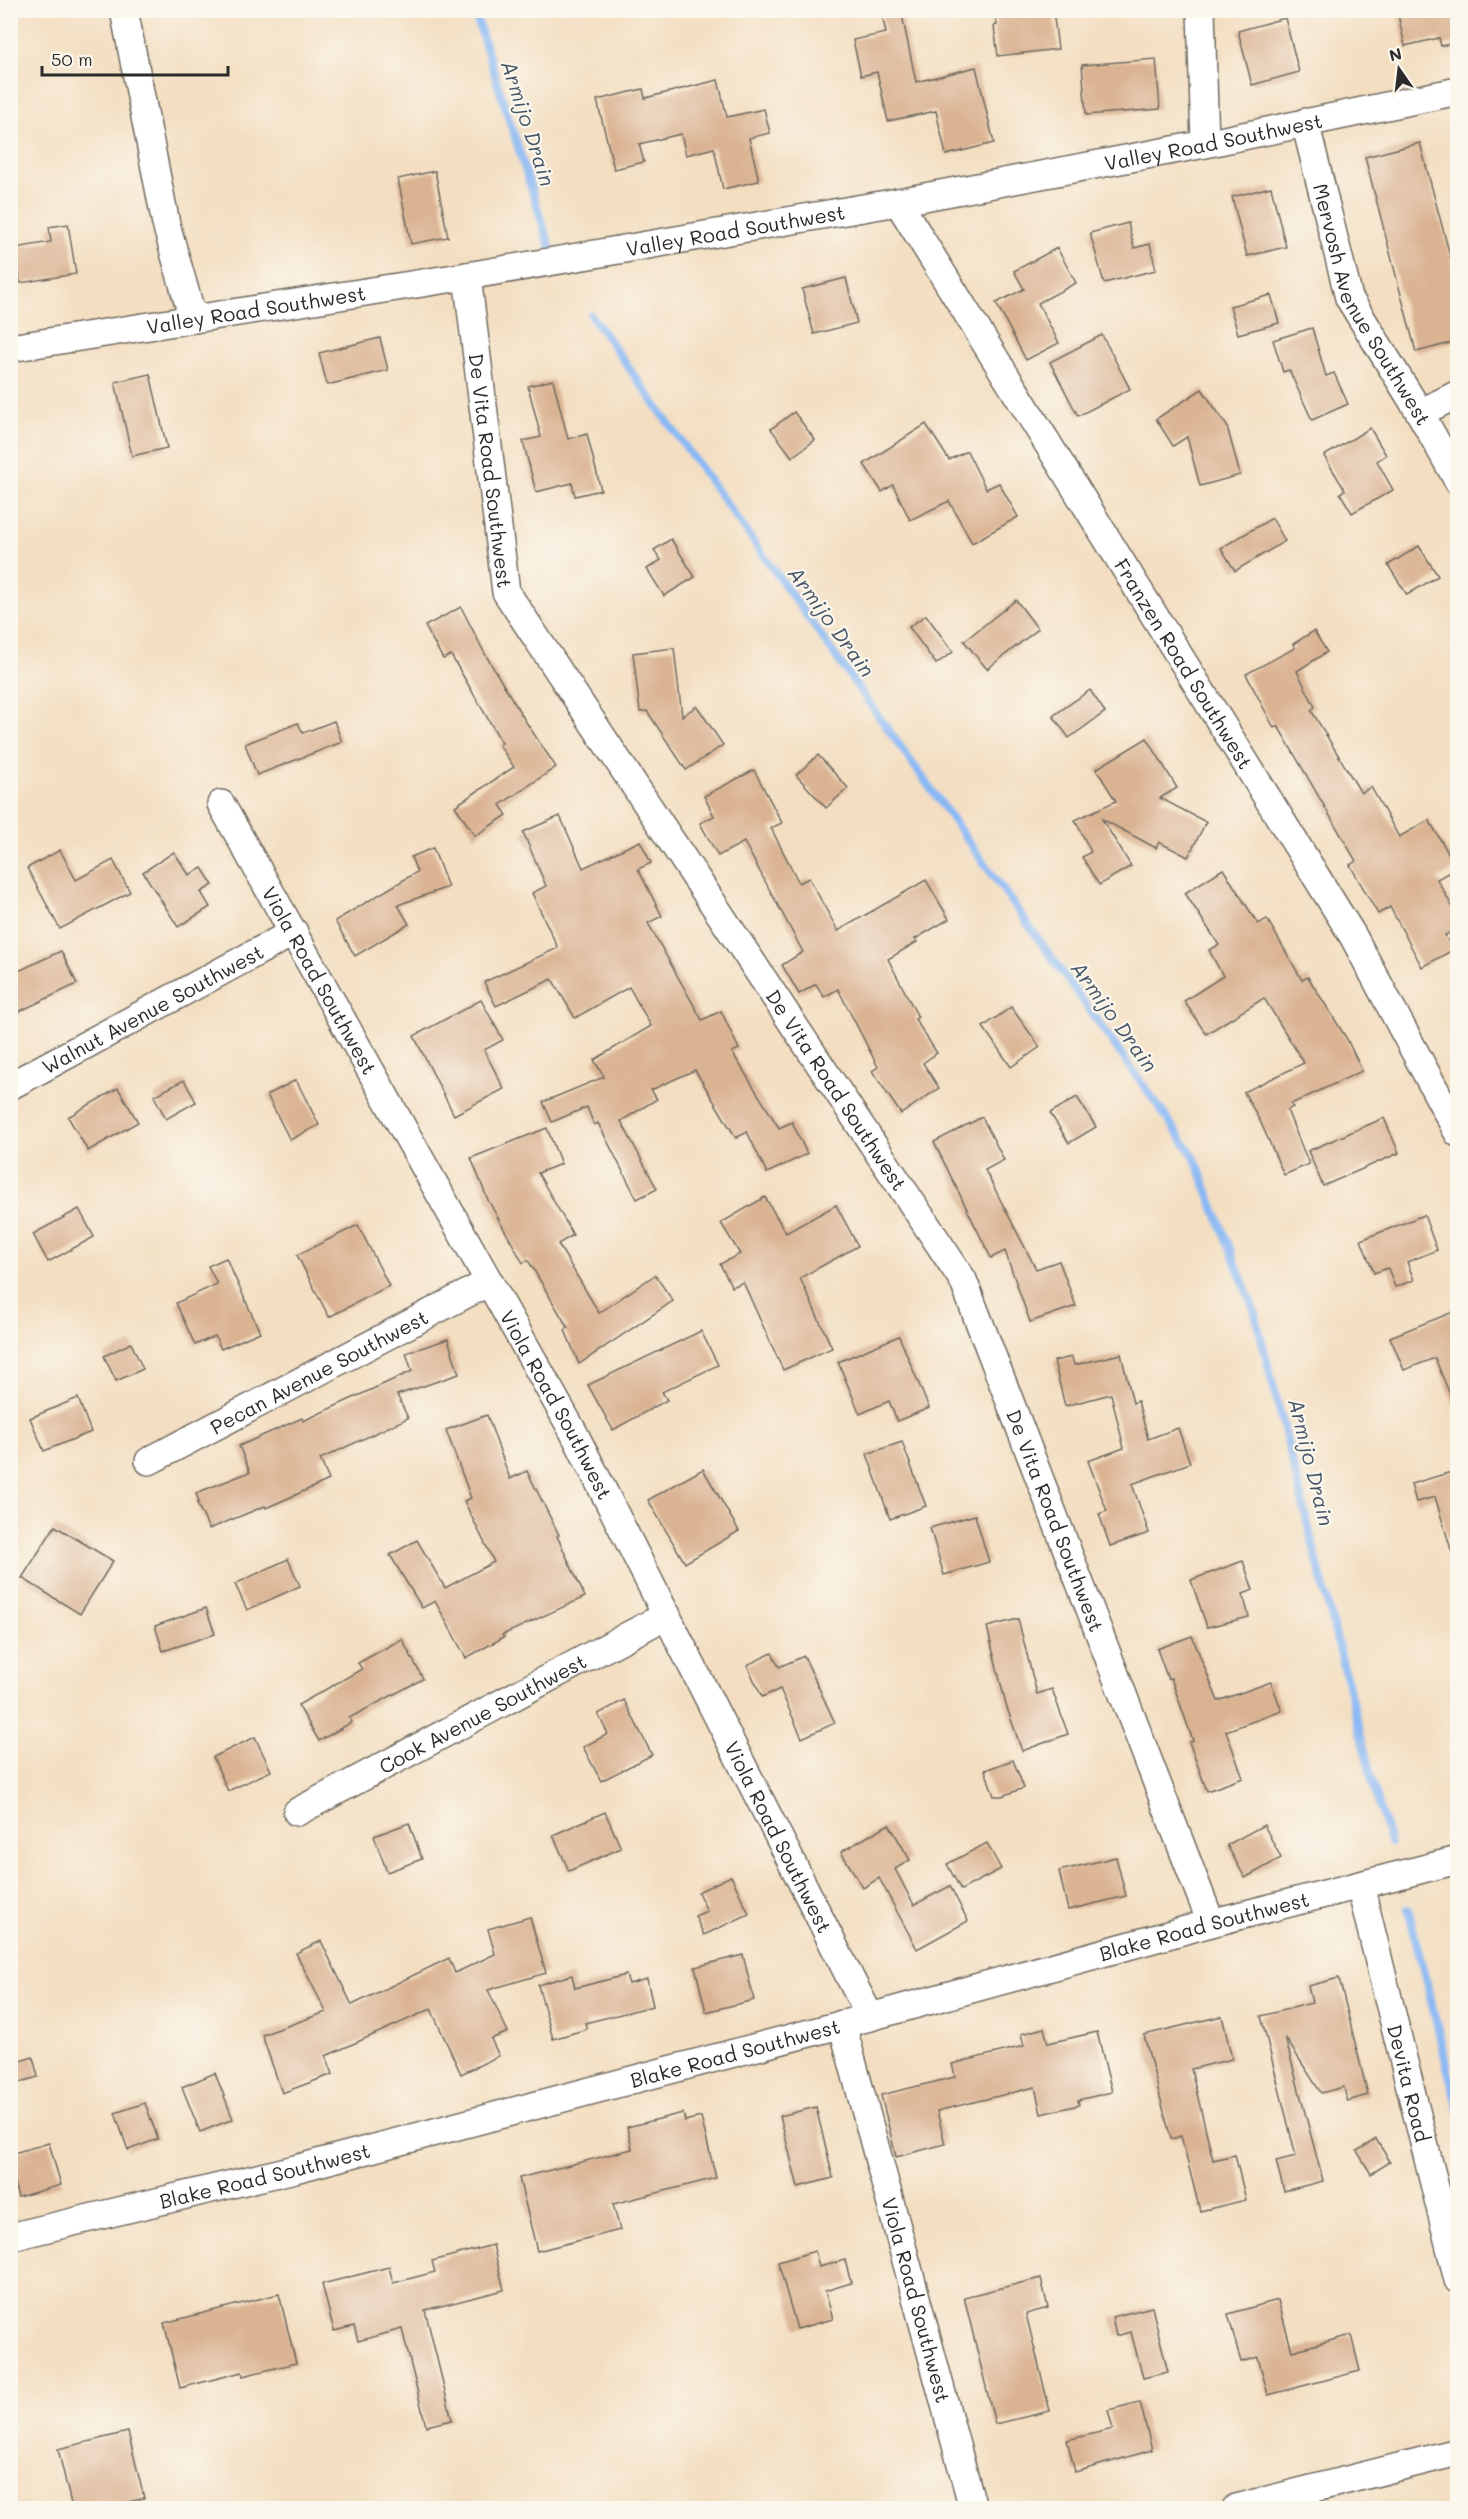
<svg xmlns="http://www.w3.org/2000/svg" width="1468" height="2519" font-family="Mali,sans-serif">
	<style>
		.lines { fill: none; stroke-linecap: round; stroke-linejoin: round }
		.stream { stroke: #89b8f4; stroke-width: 8 }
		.building { fill: #dab393 }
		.minor-casing { stroke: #716a60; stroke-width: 30 }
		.minor { stroke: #fff; stroke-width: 27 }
		.labels { text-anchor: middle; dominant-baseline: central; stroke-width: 4.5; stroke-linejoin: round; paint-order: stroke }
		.street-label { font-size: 20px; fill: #2b2b2b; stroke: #fbf7ec }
		.water-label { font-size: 21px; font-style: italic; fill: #475567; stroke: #fbf7ec }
	</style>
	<rect width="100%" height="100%" fill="#fbf7ec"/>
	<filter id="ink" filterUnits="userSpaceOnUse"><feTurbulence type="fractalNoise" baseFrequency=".0167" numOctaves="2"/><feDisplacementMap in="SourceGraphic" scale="12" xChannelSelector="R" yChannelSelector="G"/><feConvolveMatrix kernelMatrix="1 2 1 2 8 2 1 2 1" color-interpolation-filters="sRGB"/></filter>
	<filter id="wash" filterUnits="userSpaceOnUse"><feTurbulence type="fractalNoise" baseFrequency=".008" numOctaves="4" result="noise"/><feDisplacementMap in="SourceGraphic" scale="24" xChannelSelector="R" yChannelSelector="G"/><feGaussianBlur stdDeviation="1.35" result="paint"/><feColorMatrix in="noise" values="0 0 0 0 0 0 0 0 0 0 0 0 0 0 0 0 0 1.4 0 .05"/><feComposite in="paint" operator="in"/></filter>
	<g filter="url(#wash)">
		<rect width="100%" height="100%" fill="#f3dec1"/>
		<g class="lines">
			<g class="stream">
				<path d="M474,10L550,247"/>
				<path d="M591,315L1194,1156L1255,1313L1373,1784L1390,1843"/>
				<path d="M1408,1909L1458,2110"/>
			</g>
		</g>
		<g id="blocks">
			<g class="building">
				<path d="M881,10H901L916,82L976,67L994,143L946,155L936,111L888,121L877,72L861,76L853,40L886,33Z"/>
				<path d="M994,10H1053L1058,49L998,56L994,26L997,25Z"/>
				<path d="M1397,10H1458V42L1441,46L1439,38L1405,46Z"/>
				<path d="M1285,18L1299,72L1252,85L1238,31Z"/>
				<path d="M1156,59L1160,109L1086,115L1082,65Z"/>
				<path d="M718,80L727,117L764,109L770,133L749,138L759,181L723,189L714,148L686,155L681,134L639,144L644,162L614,169L597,100L643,89L645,98Z"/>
				<path d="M1420,143L1458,286V341L1416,352L1365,157Z"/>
				<path d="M435,171L448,237L411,244L398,179Z"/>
				<path d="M1271,187L1286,247L1247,256L1232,197Z"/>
				<path d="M1128,223L1134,248L1150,244L1156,270L1104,283L1090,233Z"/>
				<path d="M68,224L76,274L20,283L15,248L51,242L49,227Z"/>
				<path d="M1057,248L1076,283L1038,303L1059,343L1026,360L996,303L1024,289L1014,271Z"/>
				<path d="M846,278L857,323L814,334L802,289Z"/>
				<path d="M1271,295L1279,323L1238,334L1230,306Z"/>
				<path d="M1312,328L1326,376L1334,373L1348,404L1312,420L1289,370L1283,372L1273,340Z"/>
				<path d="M1102,335L1130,389L1078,416L1050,362Z"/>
				<path d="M380,338L388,370L327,385L319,353Z"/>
				<path d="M150,374L167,448L132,456L115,382Z"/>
				<path d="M553,380L568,439L587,434L601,490L575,496L572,483L536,492L523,441L541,437L528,386Z"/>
				<path d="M1202,389L1227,426L1240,475L1200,486L1187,437L1173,446L1156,419Z"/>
				<path d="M794,412L815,440L792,457L771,429Z"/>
				<path d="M926,424L949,460L967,451L986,489L999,483L1018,517L972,543L949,501L910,520L893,485L882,492L864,464Z"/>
				<path d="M1370,428L1386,455L1377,461L1393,490L1352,513L1340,493L1345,490L1324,456Z"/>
				<path d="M1272,518L1285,541L1235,571L1221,548Z"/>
				<path d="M671,539L695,577L664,596L647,569L661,560L654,550Z"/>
				<path d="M1419,546L1438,576L1407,595L1388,565Z"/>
				<path d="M1016,600L1038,629L987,669L964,641Z"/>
				<path d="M461,607L485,654L524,719L556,767L500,805L507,815L475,836L455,806L514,767L499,745L502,743L451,655L443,659L425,626Z"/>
				<path d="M926,615L953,652L936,664L909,627Z"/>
				<path d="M1314,631L1327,652L1297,671L1315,707L1311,710L1361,793L1371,787L1399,837L1429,820L1457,868L1437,879L1458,917V929L1445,935L1453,950L1422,967L1390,907L1378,914L1350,865L1356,861L1278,726L1274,728L1246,674L1295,648L1293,644Z"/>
				<path d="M674,648L682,716L697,706L723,745L686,770L647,711L640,712L633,653Z"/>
				<path d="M1090,690L1105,712L1069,738L1053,716Z"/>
				<path d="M334,721L342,742L257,775L245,744L298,723L303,733Z"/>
				<path d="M1147,738L1177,788L1160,798L1206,822L1188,857L1159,842L1156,848L1102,819L1131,866L1099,885L1082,857L1091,852L1075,820L1116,801L1096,769Z"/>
				<path d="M818,755L848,788L826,808L796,775Z"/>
				<path d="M754,770L782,823L771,828L799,883L809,878L838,931L926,880L949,919L915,939L917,942L888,959L918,1017L915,1019L937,1053L923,1063L939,1088L901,1114L872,1071L878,1067L838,989L824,997L816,984L799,994L782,965L803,952L744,842L718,856L700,823L714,816L704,796Z"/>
				<path d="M560,816L583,868L640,841L651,863L638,869L662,916L648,923L702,1020L721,1011L739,1049L732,1052L779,1128L792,1122L807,1154L767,1173L747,1132L736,1138L695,1070L651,1090L657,1099L621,1121L657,1189L637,1199L598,1123L594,1125L587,1107L552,1122L543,1102L604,1077L594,1060L651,1026L629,987L575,1018L552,979L496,1006L484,982L558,948L532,893L546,886L523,832Z"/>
				<path d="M433,848L448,887L398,905L409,924L355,956L335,921L417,872L411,857Z"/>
				<path d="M60,850L76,880L113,860L130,892L60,929L27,868Z"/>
				<path d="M174,852L189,875L202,868L213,885L201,892L210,907L178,927L143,872Z"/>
				<path d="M1223,869L1258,924L1267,919L1302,980L1308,977L1347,1039L1362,1071L1291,1104L1293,1107L1287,1110L1309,1164L1284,1175L1261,1123L1244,1092L1304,1063L1264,998L1206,1034L1184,1001L1223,976L1209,950L1219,945L1185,893Z"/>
				<path d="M61,951L77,984L10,1016V975Z"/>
				<path d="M481,1000L503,1040L484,1050L504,1089L454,1115L414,1036Z"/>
				<path d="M1011,1007L1040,1047L1011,1067L983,1027Z"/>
				<path d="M184,1080L196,1102L166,1119L154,1096Z"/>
				<path d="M296,1080L319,1125L290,1140L267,1095Z"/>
				<path d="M118,1088L138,1122L88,1151L68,1117Z"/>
				<path d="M1077,1097L1096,1127L1069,1143L1050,1113Z"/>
				<path d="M982,1117L1004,1160L985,1170L1036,1269L1059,1261L1076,1306L1030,1322L1005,1251L991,1258L934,1142Z"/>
				<path d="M1384,1118L1399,1153L1323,1186L1308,1151Z"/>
				<path d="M547,1128L561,1164L538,1173L573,1235L558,1244L599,1313L655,1275L673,1301L579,1364L565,1330L568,1328L528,1260L523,1263L488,1200L471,1158Z"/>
				<path d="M765,1197L786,1233L836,1205L858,1246L800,1278L832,1348L783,1370L743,1282L732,1287L720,1264L740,1254L721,1223Z"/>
				<path d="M79,1209L94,1237L48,1262L33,1234Z"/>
				<path d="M1424,1215L1437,1250L1407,1262L1414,1280L1395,1287L1388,1268L1374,1273L1361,1240Z"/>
				<path d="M358,1225L389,1286L329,1317L297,1255Z"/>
				<path d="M226,1258L260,1332L221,1349L215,1336L195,1345L176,1303L217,1284L208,1266Z"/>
				<path d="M1458,1310V1411L1457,1412L1435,1358L1404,1370L1390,1337Z"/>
				<path d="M701,1331L718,1365L662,1392L667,1400L613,1430L588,1385Z"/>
				<path d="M899,1336L929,1408L897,1421L889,1401L860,1414L838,1362Z"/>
				<path d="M448,1339L459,1374L397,1395L408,1418L320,1459L329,1480L266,1508L265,1506L209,1529L197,1503L199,1502L196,1493L250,1472L239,1446L302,1418L303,1421L412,1371L406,1353Z"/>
				<path d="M131,1343L143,1369L116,1381L104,1356Z"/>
				<path d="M1121,1354L1133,1403L1138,1401L1148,1439L1178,1428L1190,1463L1132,1484L1149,1533L1110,1546L1099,1514L1107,1511L1088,1461L1124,1448L1111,1394L1065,1406L1054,1361L1072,1357L1074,1365Z"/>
				<path d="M78,1398L91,1432L44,1451L30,1418Z"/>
				<path d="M487,1415L510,1479L527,1471L559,1535L557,1536L585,1597L502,1635L504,1637L466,1658L435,1601L422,1608L390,1555L417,1540L445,1588L494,1562L464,1501L471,1498L446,1430Z"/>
				<path d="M902,1442L926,1506L890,1519L867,1454Z"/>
				<path d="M703,1469L739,1531L685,1563L648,1500Z"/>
				<path d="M1458,1470V1555L1453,1556L1435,1497L1416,1502L1411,1484Z"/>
				<path d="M975,1515L989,1562L944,1575L930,1528Z"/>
				<path d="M55,1526L113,1561L80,1614L22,1578Z"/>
				<path d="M288,1559L300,1586L247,1610L235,1584Z"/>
				<path d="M1243,1561L1253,1590L1243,1594L1249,1617L1207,1627L1191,1580Z"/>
				<path d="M206,1608L215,1634L163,1651L155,1626Z"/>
				<path d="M1018,1619L1037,1694L1052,1689L1068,1734L1022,1751L1006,1705L987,1627Z"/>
				<path d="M1192,1636L1218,1701L1271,1682L1282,1711L1226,1731L1243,1778L1207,1791L1189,1742L1193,1741L1171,1678L1168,1679L1157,1649Z"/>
				<path d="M402,1639L423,1679L349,1718L352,1722L319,1741L298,1705L362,1669L358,1663Z"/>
				<path d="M772,1653L779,1667L804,1656L835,1723L802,1738L780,1689L762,1697L747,1665Z"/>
				<path d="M624,1700L652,1755L601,1781L583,1747L608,1734L598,1714Z"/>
				<path d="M255,1737L271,1771L228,1791L213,1757Z"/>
				<path d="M1013,1760L1024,1788L1002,1796H994L985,1770Z"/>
				<path d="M605,1812L621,1848L569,1871L553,1835Z"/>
				<path d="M409,1823L422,1859L387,1872L374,1836Z"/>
				<path d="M889,1824L910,1860L895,1869L914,1905L950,1886L968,1921L917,1949L879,1878L863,1888L841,1852Z"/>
				<path d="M1264,1825L1281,1858L1245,1878L1227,1845Z"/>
				<path d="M987,1843L1001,1869L961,1890L947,1864Z"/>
				<path d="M1116,1857L1126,1896L1068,1910L1059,1871Z"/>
				<path d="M731,1876L749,1914L704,1935L695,1916L707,1911L698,1892Z"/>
				<path d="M530,1917L546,1973L488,1990L508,2032L491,2039L499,2056L461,2074L431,2009L326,2056L333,2074L282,2093L262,2035L326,2012L296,1953L321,1941L352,2005L449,1958L455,1973L495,1954L488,1929Z"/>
				<path d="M743,1955L754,2000L706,2012L695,1967Z"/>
				<path d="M572,1975L575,1988L626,1975L629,1984L647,1979L653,2006L585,2023L587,2029L553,2039L538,1985Z"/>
				<path d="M1339,1978L1368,2095L1347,2101L1344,2087L1321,2093L1285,2037L1323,2181L1284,2191L1276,2161L1296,2156L1261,2016L1312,2003L1308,1986Z"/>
				<path d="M1222,2016L1232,2059L1191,2069L1213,2160L1235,2155L1246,2200L1200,2211L1181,2136L1171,2139L1144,2035Z"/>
				<path d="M1044,2028L1048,2043L1097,2032L1112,2092L1078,2100L1079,2105L1041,2114L1035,2087L937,2111L945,2144L896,2157L881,2095L955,2077L952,2064L1024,2046L1021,2034Z"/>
				<path d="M33,2057L38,2077L10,2085V2064Z"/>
				<path d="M215,2073L233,2119L200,2132L182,2087Z"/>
				<path d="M145,2103L158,2139L128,2150L115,2113Z"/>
				<path d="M816,2107L833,2178L798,2187L780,2116Z"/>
				<path d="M683,2113L685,2121L701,2117L716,2178L613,2204L620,2230L537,2251L519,2178L632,2149L627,2127Z"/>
				<path d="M1376,2139L1390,2162L1371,2174L1357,2151Z"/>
				<path d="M49,2143L61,2185L18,2197L10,2169V2154Z"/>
				<path d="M493,2245L504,2290L425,2310L452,2420L426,2426L402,2329L358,2341L354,2326L334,2331L322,2284L389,2267L393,2283L435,2272L432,2261Z"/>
				<path d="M815,2251L819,2267L845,2260L851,2283L825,2291L833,2319L797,2329L778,2262Z"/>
				<path d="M1041,2278L1048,2308L1026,2314L1050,2411L995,2424L964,2297Z"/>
				<path d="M279,2294L296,2363L243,2376L242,2372L180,2388L164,2323Z"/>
				<path d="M1278,2300L1292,2351L1351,2335L1360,2371L1268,2395L1258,2357L1241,2362L1228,2314Z"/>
				<path d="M1152,2307L1168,2372L1143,2378L1131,2332L1116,2336L1112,2317Z"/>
				<path d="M1140,2402L1152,2450L1075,2472L1067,2440L1113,2429L1108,2410Z"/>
				<path d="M128,2432L144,2498L104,2508H72L58,2449Z"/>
			</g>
		</g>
	</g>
	<g filter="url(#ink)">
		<use href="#blocks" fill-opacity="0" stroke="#716a60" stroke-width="1.5"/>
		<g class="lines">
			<defs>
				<g id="minor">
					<path d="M124,10L166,224L193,319"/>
					<path d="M1201,10L1205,144"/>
					<path id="s1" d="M1305,122L1349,298L1420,413L1458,481"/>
					<path id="s2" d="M898,202L1353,936L1458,1133"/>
					<path id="s3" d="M467,276L506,592L963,1280L1211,1923"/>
					<path id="s4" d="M10,348L467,276L898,202L1205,144L1458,91"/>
					<path d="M1420,413L1458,394"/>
					<path id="s5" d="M221,804L574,1433L870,2017"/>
					<path id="s6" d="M10,1086L294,932"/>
					<path id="s7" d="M149,1461L489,1282"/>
					<path id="s8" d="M297,1812L667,1615"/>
					<path id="s9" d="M1360,1885L1458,2280"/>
					<path id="s10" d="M842,2024L973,2508"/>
					<path id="s11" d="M10,2237L295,2169L870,2017L1211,1923L1458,1860"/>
					<path d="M1236,2508L1458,2452"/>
				</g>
			</defs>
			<use href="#minor" class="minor-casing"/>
			<use href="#minor" class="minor"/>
		</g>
	</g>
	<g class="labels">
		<g class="street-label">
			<text stroke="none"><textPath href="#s4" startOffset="1221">Valley Road Southwest</textPath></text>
			<text stroke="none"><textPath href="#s4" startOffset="735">Valley Road Southwest</textPath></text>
			<text stroke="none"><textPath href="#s1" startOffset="196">Mervosh Avenue Southwest</textPath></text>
			<text stroke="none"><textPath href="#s4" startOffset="249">Valley Road Southwest</textPath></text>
			<text stroke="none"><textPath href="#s3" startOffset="196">De Vita Road Southwest</textPath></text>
			<text stroke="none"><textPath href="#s2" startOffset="543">Franzen Road Southwest</textPath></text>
			<text stroke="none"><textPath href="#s5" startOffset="202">Viola Road Southwest</textPath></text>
			<text stroke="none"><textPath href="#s6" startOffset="162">Walnut Avenue Southwest</textPath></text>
			<text stroke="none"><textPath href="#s3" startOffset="916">De Vita Road Southwest</textPath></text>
			<text stroke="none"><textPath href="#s7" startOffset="192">Pecan Avenue Southwest</textPath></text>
			<text stroke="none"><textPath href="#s5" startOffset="688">Viola Road Southwest</textPath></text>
			<text stroke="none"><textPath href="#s3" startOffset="1402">De Vita Road Southwest</textPath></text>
			<text stroke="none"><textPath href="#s8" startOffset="210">Cook Avenue Southwest</textPath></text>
			<text stroke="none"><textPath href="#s5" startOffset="1174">Viola Road Southwest</textPath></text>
			<text stroke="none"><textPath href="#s11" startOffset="1234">Blake Road Southwest</textPath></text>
			<text stroke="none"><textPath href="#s11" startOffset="748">Blake Road Southwest</textPath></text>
			<text stroke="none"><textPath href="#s9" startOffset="204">Devita Road</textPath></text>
			<text stroke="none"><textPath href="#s11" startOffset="262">Blake Road Southwest</textPath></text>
			<text stroke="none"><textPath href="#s10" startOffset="286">Viola Road Southwest</textPath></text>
		</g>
		<g class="water-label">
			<text transform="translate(529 123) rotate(72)">Armijo Drain</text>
			<text transform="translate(832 621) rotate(54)">Armijo Drain</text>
			<text transform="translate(1115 1016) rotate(54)">Armijo Drain</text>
			<text transform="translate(1312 1462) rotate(76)">Armijo Drain</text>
		</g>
	</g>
	<rect width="1468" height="2519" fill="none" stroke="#fbf7ec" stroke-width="36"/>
	<g transform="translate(1399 69) rotate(346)" stroke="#fbf7ec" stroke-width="4.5" paint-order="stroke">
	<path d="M0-4.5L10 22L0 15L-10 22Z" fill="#2b2b2b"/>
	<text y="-9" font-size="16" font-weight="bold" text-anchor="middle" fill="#2b2b2b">N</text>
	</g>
	<path d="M42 66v9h186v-9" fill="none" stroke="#2b2b2b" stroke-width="3"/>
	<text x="51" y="66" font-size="18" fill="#2b2b2b" stroke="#fbf7ec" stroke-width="4.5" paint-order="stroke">50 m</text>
</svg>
